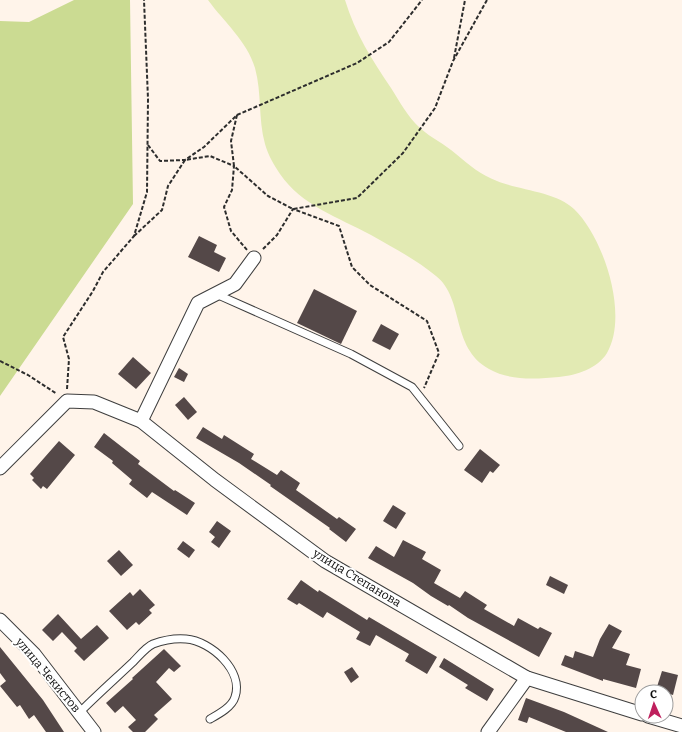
<svg xmlns="http://www.w3.org/2000/svg" width="682" height="732" font-family="Bitter,serif">
	<style>
		.green { fill: #e2eab3 }
		.forest { fill: #cbdb92 }
		.building { fill: #544848 }
		.lines { fill: none; stroke-linecap: round; stroke-linejoin: round }
		.service-casing { stroke: #3e3e3e; stroke-width: 9 }
		.minor-casing { stroke: #3e3e3e; stroke-width: 15 }
		.path { stroke: #2d2d2d; stroke-width: 2; stroke-dasharray: 4 2; stroke-linecap: butt }
		.service { stroke: #fff; stroke-width: 7 }
		.minor { stroke: #fff; stroke-width: 13 }
		.labels { text-anchor: middle; dominant-baseline: central; stroke-width: 4; stroke-linejoin: round; paint-order: stroke }
		.street-label { font-size: 12px; fill: #0b0b0b; stroke: #fff }
	</style>
	<rect width="100%" height="100%" fill="#fff4ea"/>
	<path class="green" d="M208,0H345C355,33 372,60 391,88C400,102 407,116 420,128C431,138 445,144 456,154C469,165 481,175 497,181C519,190 557,192 574,209C604,238 629,315 607,353C597,369 577,375 559,377C536,379 510,381 489,369C450,347 465,299 436,276C417,260 392,247 371,235C338,217 302,206 280,174C274,165 268,155 265,144C258,119 262,93 255,68C247,41 224,22 208,0Z"/>
	<path class="forest" d="M74,0H130L133,204L0,396V21L29,22Z"/>
	<g class="building">
		<path d="M199,236L217,245L214,252L226,258L219,272L188,257Z"/>
		<path d="M314,289L357,311L341,344L297,323Z"/>
		<path d="M381,324L399,334L390,350L372,341Z"/>
		<path d="M133,357L151,373L136,389L118,374Z"/>
		<path d="M179,368L188,374L184,382L174,377Z"/>
		<path d="M184,397L197,412L188,420L175,405Z"/>
		<path d="M203,427L222,439L224,435L254,454L251,459L277,475L281,470L300,483L296,490L337,519L339,517L356,529L346,542L329,529L330,528L270,486L271,485L239,463L196,438Z"/>
		<path d="M104,433L140,461L138,464L174,491L175,490L195,503L187,515L152,492L147,498L129,484L132,480L112,463L113,461L94,447Z"/>
		<path d="M59,441L75,455L47,489L43,486L41,489L32,480L34,478L30,474Z"/>
		<path d="M480,449L500,465L493,473L490,471L482,483L464,470Z"/>
		<path d="M393,505L406,513L396,529L383,521Z"/>
		<path d="M217,521L231,531L219,548L211,542L215,537L209,532Z"/>
		<path d="M403,540L426,552L422,559L441,570L434,583L460,598L465,591L487,605L484,609L514,626L518,618L538,629L540,627L552,633L539,657L468,618L449,605L448,606L431,596L413,583L368,558L376,546L394,557Z"/>
		<path d="M183,541L195,550L189,558L177,549Z"/>
		<path d="M119,550L133,565L121,576L107,561Z"/>
		<path d="M550,576L568,585L564,594L546,585Z"/>
		<path d="M301,580L318,592L319,590L367,620L369,617L437,657L427,674L405,661L409,654L376,635L370,646L356,639L360,632L327,612L323,618L299,603L297,605L287,599Z"/>
		<path d="M140,589L155,605L149,610L152,613L139,625L136,622L127,630L109,611L130,592L133,596Z"/>
		<path d="M58,614L81,639L97,625L109,638L84,661L74,651L77,648L62,632L53,641L42,630Z"/>
		<path d="M609,624L622,631L612,648L630,654L626,665L641,669L636,688L603,679V681L561,665L565,655L573,658L575,651L593,657L600,639Z"/>
		<path d="M0,647L43,700L64,732H46L34,715L29,719L20,705L17,707L0,686L6,681L0,673Z"/>
		<path d="M164,649L181,666L174,672L169,668L156,682L172,699L154,715L158,719L145,732H133L128,727L136,720L123,706L115,713L106,703L133,679L132,678Z"/>
		<path d="M444,658L494,689L487,701L465,688L468,685L439,667Z"/>
		<path d="M352,667L359,677L351,683L344,672Z"/>
		<path d="M662,671L678,675L673,695L656,690Z"/>
		<path d="M526,698L564,712L608,732H566L529,717L527,723L518,720Z"/>
	</g>
	<g class="lines">
		<defs>
			<g id="service">
				<path d="M216,294L351,354L412,387L459,446"/>
				<path d="M80,712C97,695 115,679 133,662C139,656 146,647 153,644C164,640 175,638 186,639C211,641 244,671 235,697C232,707 219,714 210,719"/>
			</g>
			<g id="minor">
				<path d="M141,421L198,303L235,284L254,258"/>
				<path d="M0,468L67,401L94,402L141,421L215,480L325,561L527,678L642,714"/>
				<path d="M0,620L34,654L94,732"/>
				<path d="M648,716L682,726"/>
				<path d="M488,732L527,678"/>
			</g>
		</defs>
		<use href="#service" class="service-casing"/>
		<use href="#minor" class="minor-casing"/>
		<g class="path">
			<path d="M454,58L465,0"/>
			<path d="M237,115L231,141L234,166L268,196L293,209L357,198L403,153L435,108L453,61L487,0"/>
			<path d="M148,145L160,161L185,160L204,147L237,115L357,63L389,42L422,0"/>
			<path d="M134,236L162,210L168,186L185,160L210,156L234,166L232,190L224,207L231,231L247,250"/>
			<path d="M263,249L277,235L293,209L339,226L352,267L370,285L427,321L439,353L424,388"/>
			<path d="M0,361L28,375L57,394"/>
			<path d="M67,389L69,359L63,337L93,291L103,272L134,236L147,192L148,99L144,0"/>
		</g>
		<use href="#service" class="service"/>
		<use href="#minor" class="minor"/>
	</g>
	<g class="labels">
		<g class="street-label">
			<text transform="translate(357 578) rotate(31)">улица Степанова</text>
			<text transform="translate(48 675) rotate(50)">улица Чекистов</text>
		</g>
	</g>
	<g transform="translate(654 704) rotate(357)"><circle r="19" fill="#ffffff" stroke="#9d9d9d"/>
	<path d="M0-3L7 15L0 10L-7 15Z" fill="#bf205d"/>
	<text y="-6" font-size="11" font-weight="bold" text-anchor="middle" fill="#0b0b0b">С</text>
	</g>
</svg>
